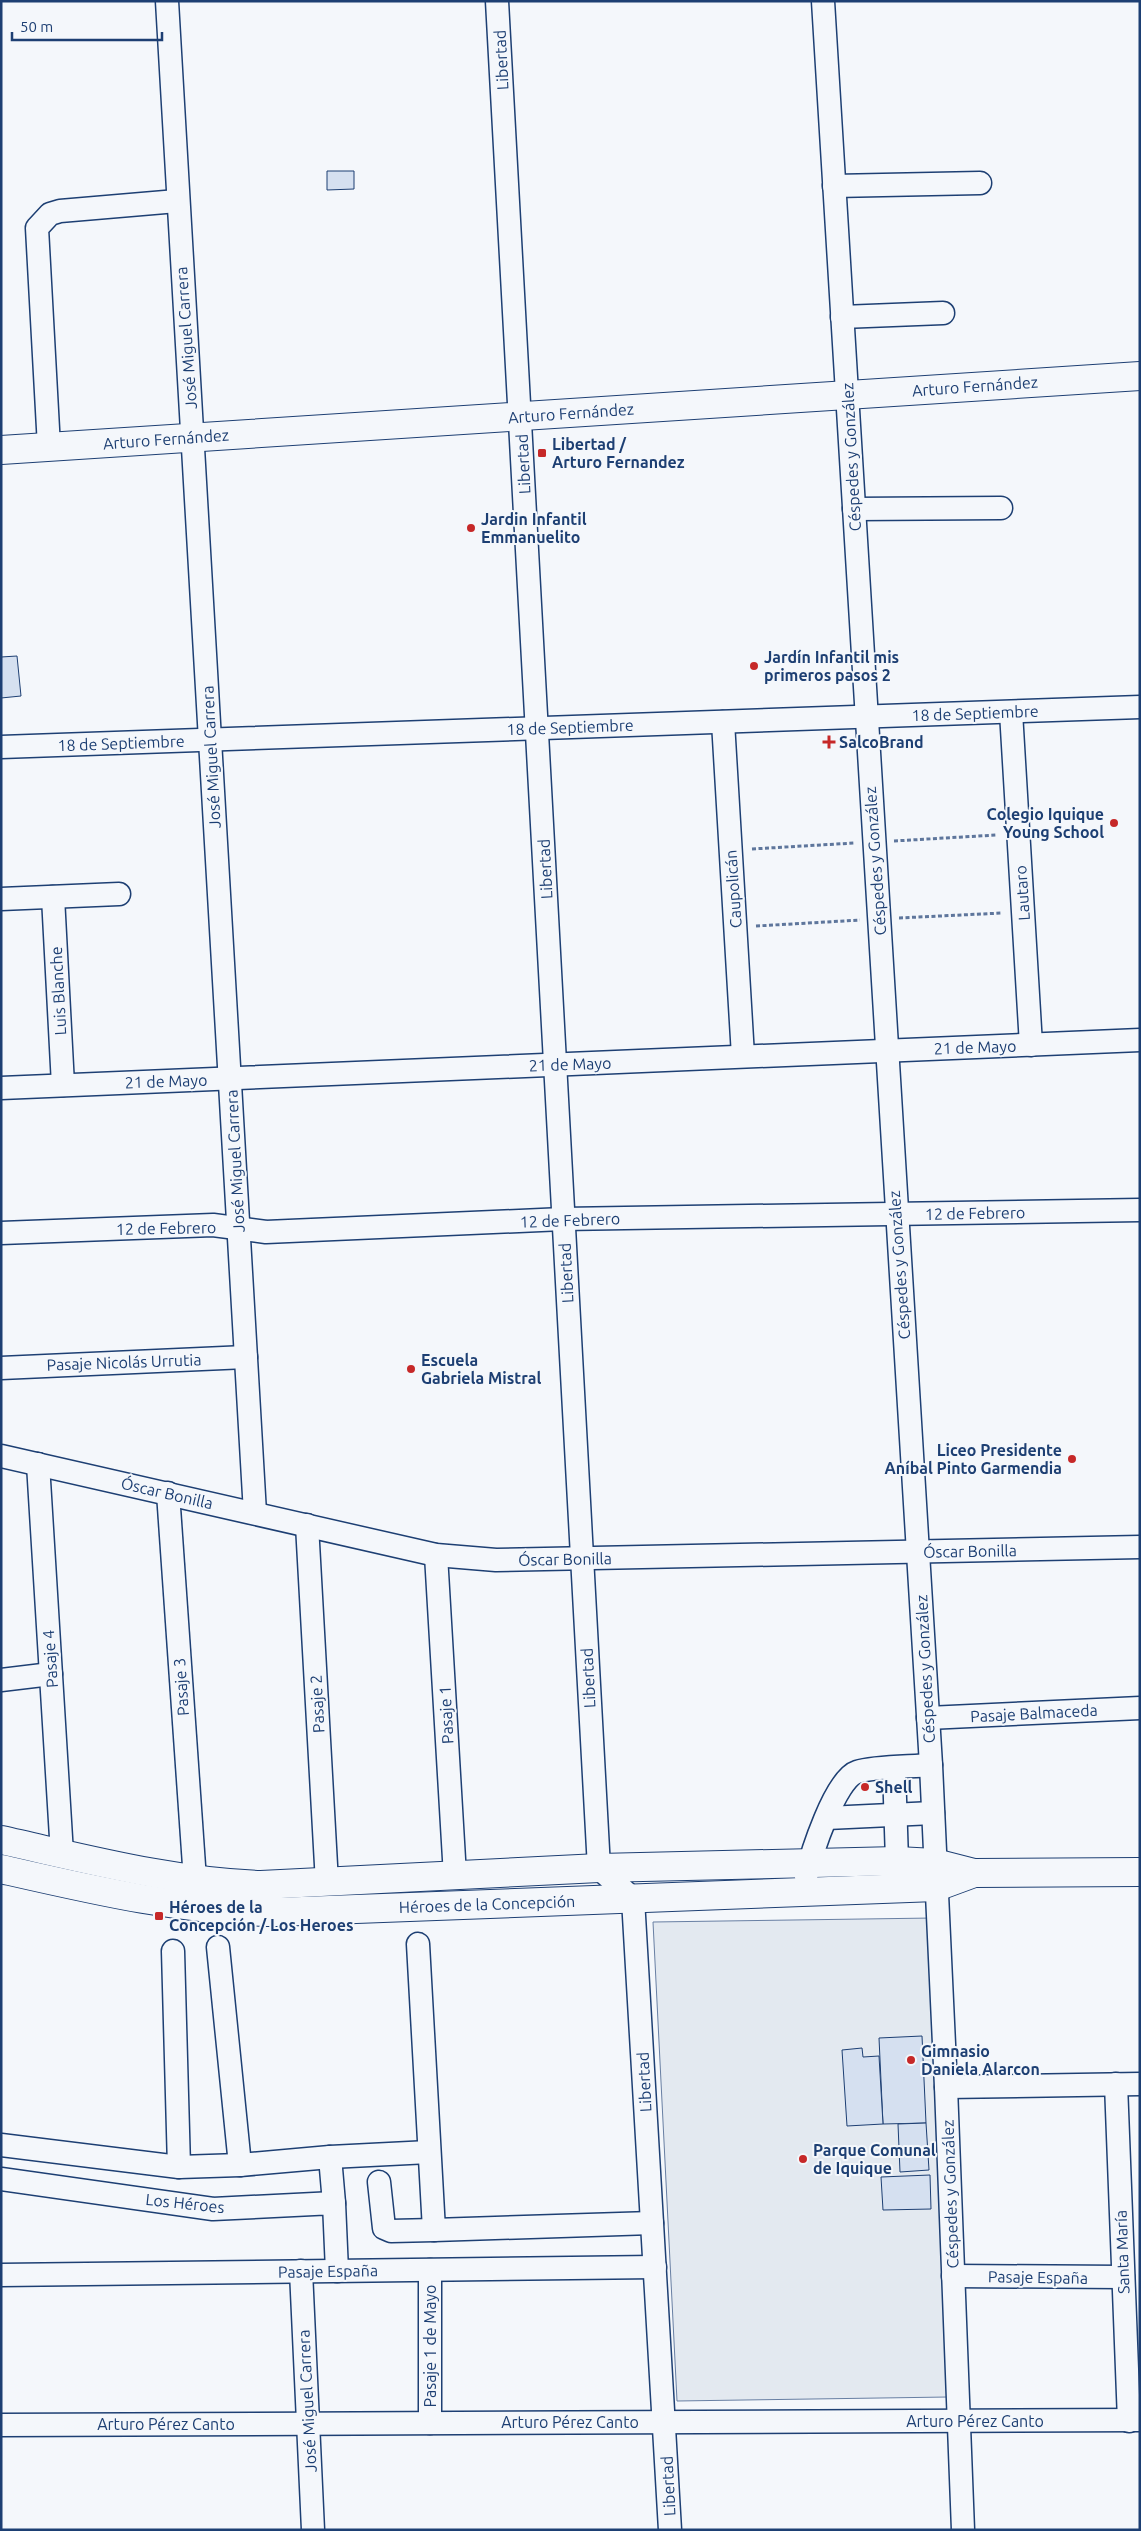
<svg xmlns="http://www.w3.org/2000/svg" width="1141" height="2531" font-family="Ubuntu,sans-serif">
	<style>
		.green { fill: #e3e9f0; stroke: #687fa3 }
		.building { fill: #d5e0f0; stroke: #1d3f73 }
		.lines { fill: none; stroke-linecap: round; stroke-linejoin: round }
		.minor-casing { stroke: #1d3f73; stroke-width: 25 }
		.major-casing { stroke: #1d3f73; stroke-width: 30 }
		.path { stroke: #5e769c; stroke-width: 3; stroke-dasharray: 4 2.5; stroke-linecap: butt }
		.minor { stroke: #f4f7fb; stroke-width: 22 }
		.major { stroke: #f4f7fb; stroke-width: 28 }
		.poi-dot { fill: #c62828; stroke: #f4f7fb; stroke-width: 2 }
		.labels { text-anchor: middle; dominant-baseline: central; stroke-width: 4; stroke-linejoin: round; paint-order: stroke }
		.street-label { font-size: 16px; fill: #1d3f73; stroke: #f4f7fb }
		.poi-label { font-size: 16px; font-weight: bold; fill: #1d3f73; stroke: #f4f7fb; text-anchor: start }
	</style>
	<rect width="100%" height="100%" fill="#f4f7fb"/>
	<path class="green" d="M933,1918L948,2397L677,2401L653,1922Z"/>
	<g class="building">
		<path d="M327,171H354V189L327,190Z"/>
		<path d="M17,656L21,696L1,698V657Z"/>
		<path d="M922,2036L926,2123L883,2124L879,2038Z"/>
		<path d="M862,2048L863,2057L879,2056L883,2124L847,2126L842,2050Z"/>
		<path d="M926,2123L929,2170L900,2172L898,2124Z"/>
		<path d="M930,2175L931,2209L883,2210L881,2177Z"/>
	</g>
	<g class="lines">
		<defs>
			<g id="minor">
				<path d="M167,1L255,1513"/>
				<path d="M497,1L599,1868L633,1899L670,2530"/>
				<path d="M823,1L931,1765L946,2087L963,2530"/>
				<path d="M834,186L980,183"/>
				<path d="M842,317L943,313"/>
				<path d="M49,447L37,228L50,214L60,211L177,201"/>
				<path d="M854,509L1001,508"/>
				<path d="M1011,712L1031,1045"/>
				<path d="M723,722L743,1056"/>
				<path d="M1,747L1140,707"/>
				<path d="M53,897L63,1085"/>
				<path d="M1,899L119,894"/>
				<path d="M1,1088L1140,1040"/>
				<path d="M1,1233L213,1225L266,1232L563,1219L1140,1210"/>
				<path d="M1,1368L246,1357"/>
				<path d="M1,1456L436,1555L496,1560L1140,1547"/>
				<path d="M38,1464L62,1854"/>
				<path d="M168,1493L195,1880"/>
				<path d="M307,1525L327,1883"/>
				<path d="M436,1555L455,1876"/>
				<path d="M1,1680L51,1674"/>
				<path d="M928,1718L1140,1708"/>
				<path d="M894,1768L897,1861"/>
				<path d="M827,1818L933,1813"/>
				<path d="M806,1877C811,1855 835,1779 857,1772C876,1766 910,1767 931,1765"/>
				<path d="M418,1944L434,2230L652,2223"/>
				<path d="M218,1947L240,2165"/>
				<path d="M173,1951L179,2167"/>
				<path d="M1116,2084L1129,2421"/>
				<path d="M946,2087L1140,2084"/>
				<path d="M1,2145L179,2167L240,2165L330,2157L429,2152"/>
				<path d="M330,2157L334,2203"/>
				<path d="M1,2179L213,2209L334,2203L337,2271"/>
				<path d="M379,2182L384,2228L391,2231L434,2230"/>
				<path d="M301,2271L313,2530"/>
				<path d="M1,2275L655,2267"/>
				<path d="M953,2276L1123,2277"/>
				<path d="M430,2423V2270"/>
				<path d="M1,2425L1140,2420"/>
			</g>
			<g id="major">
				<path d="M1,450L1140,376"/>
				<path d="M1,1840C87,1859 172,1882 261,1885L599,1868L897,1861L935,1863L974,1873L1140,1872"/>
				<path d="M1,1869C93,1890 182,1911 276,1912L936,1887L974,1873"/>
			</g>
		</defs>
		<use href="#minor" class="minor-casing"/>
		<use href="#major" class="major-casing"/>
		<g class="path">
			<path d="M894,841L997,835"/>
			<path d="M752,849L855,843"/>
			<path d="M899,918L1002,913"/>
			<path d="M756,926L860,920"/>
		</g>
		<use href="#minor" class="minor"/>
		<use href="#major" class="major"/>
	</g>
	<g class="poi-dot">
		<rect x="537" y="448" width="10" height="10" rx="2.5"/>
		<circle cx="471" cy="528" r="5"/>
		<circle cx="754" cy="666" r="5"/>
		<path d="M826.5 734.5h5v5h5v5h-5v5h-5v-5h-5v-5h5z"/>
		<circle cx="1114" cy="823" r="5"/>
		<circle cx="411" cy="1369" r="5"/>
		<circle cx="1072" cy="1459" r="5"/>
		<circle cx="865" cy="1787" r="5"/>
		<rect x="154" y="1911" width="10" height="10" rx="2.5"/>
		<circle cx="911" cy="2060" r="5"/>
		<circle cx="803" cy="2159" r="5"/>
	</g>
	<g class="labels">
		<g class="street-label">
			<text transform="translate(501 60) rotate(-93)">Libertad</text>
			<text transform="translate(186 338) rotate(-94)">José Miguel Carrera</text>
			<text transform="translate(975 386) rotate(-4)">Arturo Fernández</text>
			<text transform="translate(571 413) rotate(-4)">Arturo Fernández</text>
			<text transform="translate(166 439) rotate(-4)">Arturo Fernández</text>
			<text transform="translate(851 457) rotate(-93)">Céspedes y González</text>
			<text transform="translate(523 464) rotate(-93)">Libertad</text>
			<text transform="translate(975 713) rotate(-2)">18 de Septiembre</text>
			<text transform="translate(570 727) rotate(-2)">18 de Septiembre</text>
			<text transform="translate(121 743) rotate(-2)">18 de Septiembre</text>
			<text transform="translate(211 757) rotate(-93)">José Miguel Carrera</text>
			<text transform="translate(875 861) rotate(-94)">Céspedes y González</text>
			<text transform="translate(545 869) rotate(-93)">Libertad</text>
			<text transform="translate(733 889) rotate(-94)">Caupolicán</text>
			<text transform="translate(1022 893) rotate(-94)">Lautaro</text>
			<text transform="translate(58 991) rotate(-93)">Luis Blanche</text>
			<text transform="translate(975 1047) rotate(-2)">21 de Mayo</text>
			<text transform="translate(570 1064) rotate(-2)">21 de Mayo</text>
			<text transform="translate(166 1081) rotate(-2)">21 de Mayo</text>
			<text transform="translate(235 1161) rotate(-93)">José Miguel Carrera</text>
			<text transform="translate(975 1213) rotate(-1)">12 de Febrero</text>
			<text transform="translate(570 1220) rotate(-2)">12 de Febrero</text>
			<text transform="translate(166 1228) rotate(-1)">12 de Febrero</text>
			<text transform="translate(899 1265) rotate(-94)">Céspedes y González</text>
			<text transform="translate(566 1273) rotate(-93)">Libertad</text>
			<text transform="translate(124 1362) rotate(-2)">Pasaje Nicolás Urrutia</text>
			<text transform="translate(167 1493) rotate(13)">Óscar Bonilla</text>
			<text transform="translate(970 1551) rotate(-1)">Óscar Bonilla</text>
			<text transform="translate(565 1559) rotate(-1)">Óscar Bonilla</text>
			<text transform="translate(50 1659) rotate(-94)">Pasaje 4</text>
			<text transform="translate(925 1669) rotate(-93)">Céspedes y González</text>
			<text transform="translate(588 1678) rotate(-93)">Libertad</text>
			<text transform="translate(181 1687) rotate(-94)">Pasaje 3</text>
			<text transform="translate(317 1704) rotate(-93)">Pasaje 2</text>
			<text transform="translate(1034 1713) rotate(-3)">Pasaje Balmaceda</text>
			<text transform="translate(446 1715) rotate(-93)">Pasaje 1</text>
			<text transform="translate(487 1904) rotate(-2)">Héroes de la Concepción</text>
			<text transform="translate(644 2082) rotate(-93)">Libertad</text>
			<text transform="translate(950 2194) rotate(-92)">Céspedes y González</text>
			<text transform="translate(185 2203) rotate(6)">Los Héroes</text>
			<text transform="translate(1122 2252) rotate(-92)">Santa María</text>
			<text transform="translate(328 2271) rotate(-1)">Pasaje España</text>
			<text transform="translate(1038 2277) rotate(1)">Pasaje España</text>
			<text transform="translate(430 2346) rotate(-90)">Pasaje 1 de Mayo</text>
			<text transform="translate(307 2401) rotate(-93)">José Miguel Carrera</text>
			<text x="975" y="2421">Arturo Pérez Canto</text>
			<text x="570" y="2422">Arturo Pérez Canto</text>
			<text x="166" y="2424">Arturo Pérez Canto</text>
			<text transform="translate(668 2486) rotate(-93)">Libertad</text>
		</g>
		<g class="poi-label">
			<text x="552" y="444">Libertad /<tspan x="552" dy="18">Arturo Fernandez</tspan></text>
			<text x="481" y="519">Jardin Infantil<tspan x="481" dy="18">Emmanuelito</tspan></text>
			<text x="764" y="657">Jardín Infantil mis<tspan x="764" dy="18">primeros pasos 2</tspan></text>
			<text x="839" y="742">SalcoBrand</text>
			<text x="1104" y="814" text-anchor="end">Colegio Iquique<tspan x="1104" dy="18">Young School</tspan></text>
			<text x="421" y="1360">Escuela<tspan x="421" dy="18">Gabriela Mistral</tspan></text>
			<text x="1062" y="1450" text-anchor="end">Liceo Presidente<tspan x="1062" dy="18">Aníbal Pinto Garmendia</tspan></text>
			<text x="875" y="1787">Shell</text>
			<text x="169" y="1907">Héroes de la<tspan x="169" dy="18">Concepción / Los Heroes</tspan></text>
			<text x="921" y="2051">Gimnasio<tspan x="921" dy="18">Daniela Alarcon</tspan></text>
			<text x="813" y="2150">Parque Comunal<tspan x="813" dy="18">de Iquique</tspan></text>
		</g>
	</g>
	<rect width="1141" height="2531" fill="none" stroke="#1d3f73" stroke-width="5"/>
	<path d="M12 32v8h150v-8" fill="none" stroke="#1d3f73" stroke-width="2.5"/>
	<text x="20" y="32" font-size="15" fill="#1d3f73" stroke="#f4f7fb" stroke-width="4" paint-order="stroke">50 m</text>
</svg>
